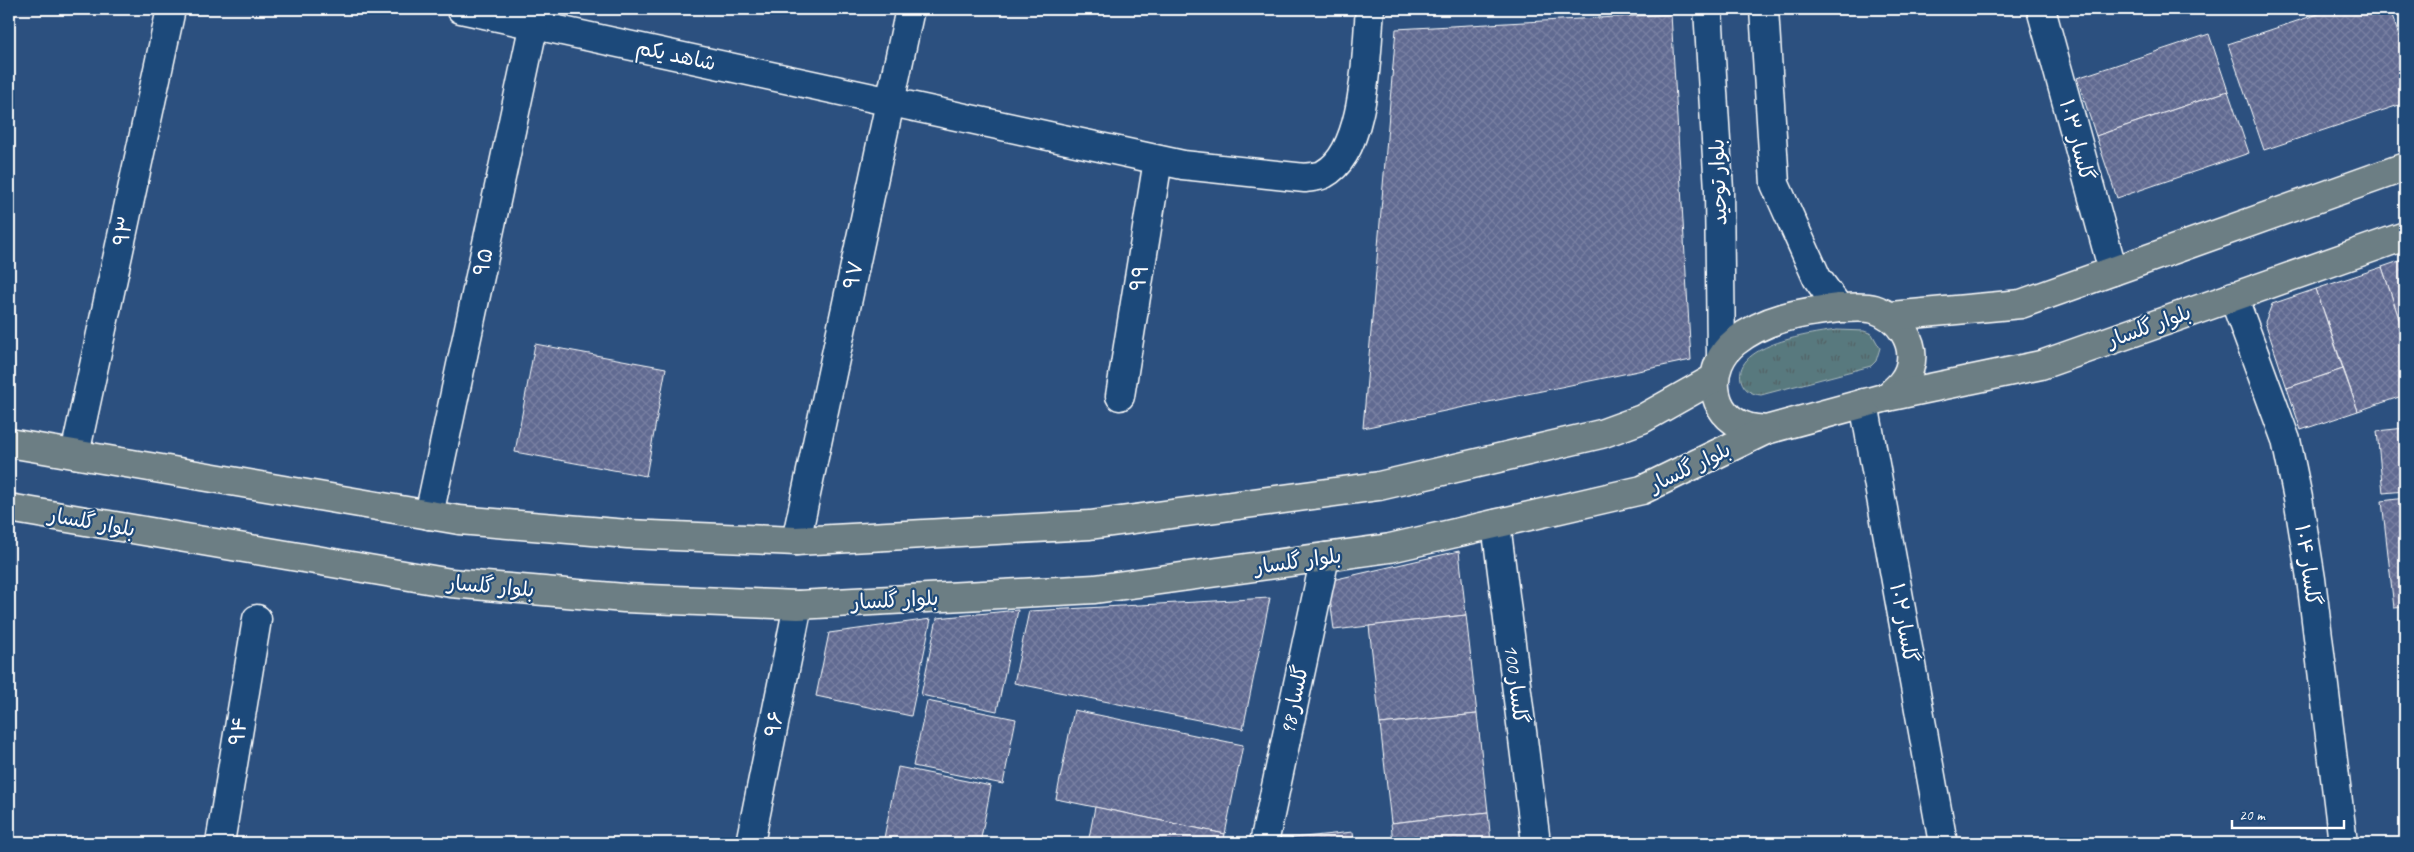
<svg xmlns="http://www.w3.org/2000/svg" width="2414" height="852" font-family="Caveat,'Playpen Sans Arabic',sans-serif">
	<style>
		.grass { fill: url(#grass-tufts); stroke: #acbcbe }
		.building { fill: url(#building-cross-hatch); stroke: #fff }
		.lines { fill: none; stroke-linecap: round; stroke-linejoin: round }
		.minor-casing { stroke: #fff; stroke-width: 31 }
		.secondary-casing { stroke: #fff; stroke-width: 31 }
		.primary-casing { stroke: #fff; stroke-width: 31 }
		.minor { stroke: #1f4a7a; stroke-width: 28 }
		.secondary { stroke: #1f4a7a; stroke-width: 28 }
		.primary { stroke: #6c7e84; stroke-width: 28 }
		.labels { text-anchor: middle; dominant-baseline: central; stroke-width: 4.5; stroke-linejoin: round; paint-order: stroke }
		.street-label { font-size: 21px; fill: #fff; stroke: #1f4a7a }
	</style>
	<defs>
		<pattern id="grass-tufts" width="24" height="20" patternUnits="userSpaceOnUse" patternTransform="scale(1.25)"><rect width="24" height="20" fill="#59797e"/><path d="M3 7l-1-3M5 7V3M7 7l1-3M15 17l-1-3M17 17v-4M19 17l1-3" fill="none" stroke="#526265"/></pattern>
		<pattern id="building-cross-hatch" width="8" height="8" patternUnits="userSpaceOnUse" patternTransform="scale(1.25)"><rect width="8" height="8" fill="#616a91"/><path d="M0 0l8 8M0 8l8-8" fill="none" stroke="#7980a2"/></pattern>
	</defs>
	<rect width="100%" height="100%" fill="#2c507f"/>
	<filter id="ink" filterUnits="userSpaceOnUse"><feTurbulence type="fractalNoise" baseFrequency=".02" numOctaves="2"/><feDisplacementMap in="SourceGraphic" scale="10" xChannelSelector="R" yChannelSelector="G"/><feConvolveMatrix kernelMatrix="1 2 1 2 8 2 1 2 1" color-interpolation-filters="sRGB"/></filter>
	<g filter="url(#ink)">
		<path class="grass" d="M1837,330L1864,331L1872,334L1880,348L1876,361L1871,366L1761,395C1751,394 1744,390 1741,380C1733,344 1814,333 1837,330Z"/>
		<g class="building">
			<path d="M2333,9H2390L2405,54V103L2264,150L2228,44Z"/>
			<path d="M1671,14L1691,360L1363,428L1396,29Z"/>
			<path d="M2209,34L2228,91L2096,136L2077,78Z"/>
			<path d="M2228,91L2249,153L2117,198L2096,136Z"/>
			<path d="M2405,259V337L2382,267Z"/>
			<path d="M2382,267L2405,337V395L2358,411L2316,289Z"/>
			<path d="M2316,289L2343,369L2287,388L2265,322L2272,304Z"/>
			<path d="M535,344L666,368L646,476L515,452Z"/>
			<path d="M2343,369L2358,411L2301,430L2287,388Z"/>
			<path d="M2405,428V491L2383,493L2377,431Z"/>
			<path d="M2405,498V607L2394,608L2382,501Z"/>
			<path d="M1459,551L1466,615L1334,630L1328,581Z"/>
			<path d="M1270,598L1243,729L1014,683L1029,611Z"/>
			<path d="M1018,610L997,711L921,695L937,618Z"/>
			<path d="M1466,615L1477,714L1380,724L1369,626Z"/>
			<path d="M931,619L911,716L816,696L829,633Z"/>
			<path d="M927,701L1016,719L1003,784L913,766Z"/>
			<path d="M1074,710L1243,745L1225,834L1056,799Z"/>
			<path d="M1477,714L1488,812L1391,823L1380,724Z"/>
			<path d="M898,767L991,786L980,843H883Z"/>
			<path d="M1095,807L1225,834L1223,843H1088Z"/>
			<path d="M1488,812L1491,843H1393L1391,823Z"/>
			<path d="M1353,832L1354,843H1274V840Z"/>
		</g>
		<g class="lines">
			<defs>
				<g id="minor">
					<path d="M461,9L1183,165L1305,178C1310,177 1319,177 1324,174C1367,151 1366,52 1370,9"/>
					<path d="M2041,9L2113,271"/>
					<path d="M2233,296L2286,440L2298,498L2311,579L2343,843"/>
					<path d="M1120,396L1158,160"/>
					<path d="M1864,403L1943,843"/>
					<path d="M75,454L171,9"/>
					<path d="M429,515L537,9"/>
					<path d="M1496,524L1536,843"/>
					<path d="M796,541L910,9"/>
					<path d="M220,843L257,619"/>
					<path d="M750,843L798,605"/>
					<path d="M1264,843L1325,557"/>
				</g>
				<g id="secondary">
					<path d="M1708,9L1719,190L1721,355"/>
					<path d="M1764,9L1775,184L1817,278L1839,308"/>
				</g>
				<g id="primary">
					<path d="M1839,308C1850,308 1864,306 1874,309C1899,317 1918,343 1909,370C1905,382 1896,389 1887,397L1766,430C1760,429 1753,429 1747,427C1708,415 1705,366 1735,342C1765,318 1802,312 1839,308Z"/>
					<path d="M1891,316L2021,304L2405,167"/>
					<path d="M1887,397L2041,365L2405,236"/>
					<path d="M9,443L459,520L628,534L796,541L1090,525L1379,486L1601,434L1642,419L1713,379"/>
					<path d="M9,508L451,583L624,598L798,605L1095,589L1390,548L1642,490L1766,430"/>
				</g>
			</defs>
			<use href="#minor" class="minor-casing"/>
			<use href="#secondary" class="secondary-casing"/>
			<use href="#primary" class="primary-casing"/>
			<use href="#minor" class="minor"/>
			<use href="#secondary" class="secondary"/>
			<use href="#primary" class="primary"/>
		</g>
	</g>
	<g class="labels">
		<g class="street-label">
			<text transform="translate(676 55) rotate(12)">شاهد یکم</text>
			<text transform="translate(2077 140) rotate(75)">گلسار ۱۰۳</text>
			<text transform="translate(1718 182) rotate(-92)">بلوار توحید</text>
			<text transform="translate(123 231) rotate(-78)">۹۳</text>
			<text transform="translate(483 262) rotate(-78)">۹۵</text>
			<text transform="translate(853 275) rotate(-78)">۹۷</text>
			<text transform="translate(1139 278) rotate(-81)">۹۹</text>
			<text transform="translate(2149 326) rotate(-20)">بلوار گلسار</text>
			<text transform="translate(1690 467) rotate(-26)">بلوار گلسار</text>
			<text transform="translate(92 522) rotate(10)">بلوار گلسار</text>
			<text transform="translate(1298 561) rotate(-8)">بلوار گلسار</text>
			<text transform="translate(2308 565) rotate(82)">گلسار ۱۰۴</text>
			<text transform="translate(491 586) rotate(5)">بلوار گلسار</text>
			<text transform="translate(895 600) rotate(-3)">بلوار گلسار</text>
			<text transform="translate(1904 623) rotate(80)">گلسار ۱۰۲</text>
			<text transform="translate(1516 684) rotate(83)">گلسار 100</text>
			<text transform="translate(1294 700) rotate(-78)">گلسار 98</text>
			<text transform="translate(774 724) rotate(-79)">۹۶</text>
			<text transform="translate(238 731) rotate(-81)">۹۴</text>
		</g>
	</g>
	<rect width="2414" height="852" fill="none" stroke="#1f4a7a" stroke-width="30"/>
	<rect x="15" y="15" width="2384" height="822" fill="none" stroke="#fff" stroke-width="2" filter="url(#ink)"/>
	<path d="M2232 820v8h112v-8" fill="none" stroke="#ffffff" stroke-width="2.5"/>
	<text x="2239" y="820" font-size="15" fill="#ffffff" stroke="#1f4a7a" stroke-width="4" paint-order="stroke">20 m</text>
</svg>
